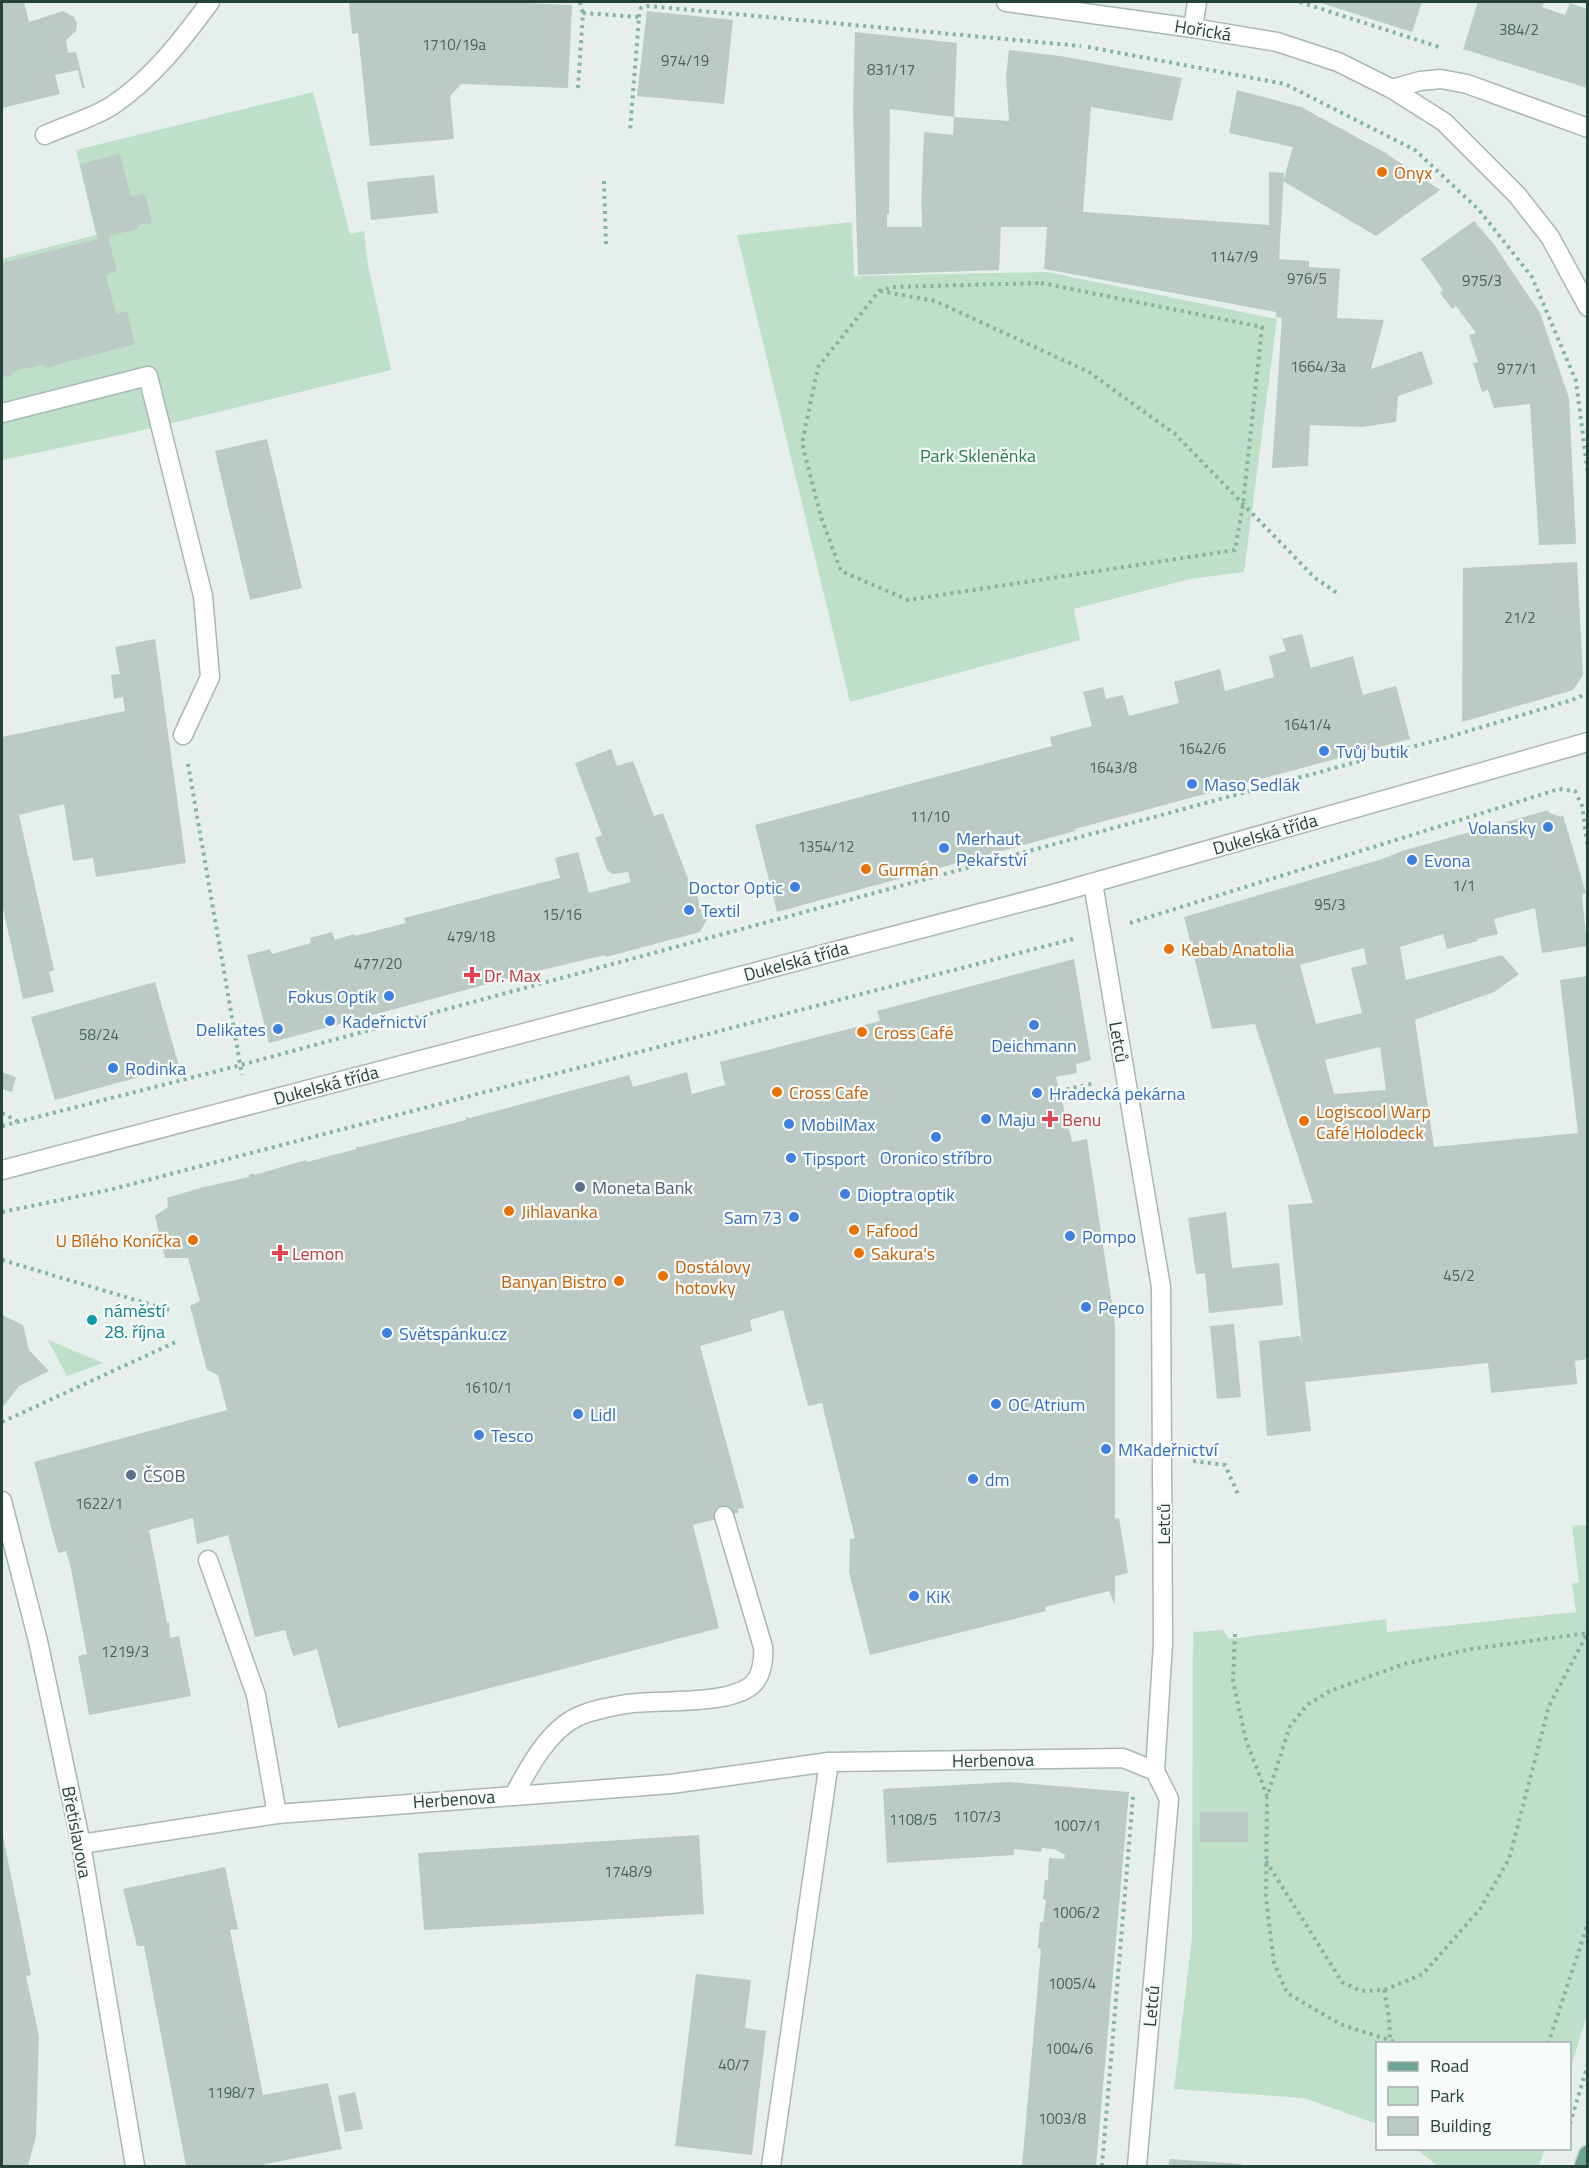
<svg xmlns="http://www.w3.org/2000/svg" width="1589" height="2168" font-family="'Titillium Web',sans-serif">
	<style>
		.green { fill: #bfe0c8 }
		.building { fill: #bbcac4; fill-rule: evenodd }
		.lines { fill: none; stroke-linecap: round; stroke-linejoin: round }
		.minor-casing { stroke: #a8b8b2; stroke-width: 21 }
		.major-casing { stroke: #c2cac8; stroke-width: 21 }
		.path { stroke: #86b3a5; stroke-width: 4; stroke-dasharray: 3 4.5; stroke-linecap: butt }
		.minor { stroke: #fff; stroke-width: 18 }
		.major { stroke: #6aa596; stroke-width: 18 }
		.food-dot { fill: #e8710a; stroke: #f7fbf9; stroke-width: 2 }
		.shop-dot { fill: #3f7fe0; stroke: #f7fbf9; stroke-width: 2 }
		.health-dot { fill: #e0444e; stroke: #f7fbf9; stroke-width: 2 }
		.service-dot { fill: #5c6f8a; stroke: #f7fbf9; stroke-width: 2 }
		.culture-dot { fill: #0f9aa8; stroke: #f7fbf9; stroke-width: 2 }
		.labels { text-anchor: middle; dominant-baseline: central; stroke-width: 4.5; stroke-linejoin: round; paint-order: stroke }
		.number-label { font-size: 15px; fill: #4a645c }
		.street-label { font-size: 18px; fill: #24423a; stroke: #f7fbf9 }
		.food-label { font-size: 18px; fill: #c56008; stroke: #f7fbf9; text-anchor: start }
		.park-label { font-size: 18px; fill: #2d7a4b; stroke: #f7fbf9 }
		.shop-label { font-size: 18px; fill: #366cbe; stroke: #f7fbf9; text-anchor: start }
		.health-label { font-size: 18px; fill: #be3a42; stroke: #f7fbf9; text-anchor: start }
		.service-label { font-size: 18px; fill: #4e5e75; stroke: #f7fbf9; text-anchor: start }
		.culture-label { font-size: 18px; fill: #0d838f; stroke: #f7fbf9; text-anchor: start }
	</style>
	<rect width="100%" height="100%" fill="#e6efeb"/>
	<g class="green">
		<path d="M313,92L350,234L364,231L368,265L391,370L131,433L2,460V259L96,235L76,150Z"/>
		<path d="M852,222L854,276L1047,272L1277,319L1244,572L1190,579L1074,609L1080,640L850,702L737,235Z"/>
		<path d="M48,1340L103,1363L67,1376Z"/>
		<path d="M1587,1525L1588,2012L1570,2070V2044H1378L1377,2124L1304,2098L1174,2089L1192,1937L1193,1632L1223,1630L1229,1639L1386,1619L1387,1632L1576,1612L1572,1584L1579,1582L1572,1526Z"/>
		<path d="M1416,2149H1545L1539,2166H1438Z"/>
	</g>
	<g class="building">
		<path d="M2,2H24L29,22L63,11L74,17L77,24L76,31L66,40L68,53L76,52L85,88H82L78,70L55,75L60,94L2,108Z"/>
		<path d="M351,2H499L572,5L568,88L461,84L450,96L454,139L370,146L358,33L352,34L349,3Z"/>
		<path d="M1318,2H1422L1412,32Z"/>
		<path d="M1478,2H1544L1542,7L1565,15L1570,3L1587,9V88L1463,49Z"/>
		<path d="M647,11L733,20L724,104L637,96Z"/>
		<path d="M855,32L957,43L954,117L890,109L889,214H887V227H922V209H921L924,132L953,135L954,117L1009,121L1006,77L1009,50L1060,56L1182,78L1172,121L1091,107L1083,212L1269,225V172L1284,173L1279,259L1309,261V267L1340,269L1337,318L1384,320L1371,369L1422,351L1433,384L1398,396L1396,422L1362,427L1310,425L1308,466L1272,468L1282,318L1276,317V312L1044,269L1047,227H1001L999,270L858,275L853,110Z"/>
		<path d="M1237,90L1301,107L1384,152L1440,190L1376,236L1283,181L1293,147L1229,133Z"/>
		<path d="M120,154L131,197L145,194L152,223L138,225V229L108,236L117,271L106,275L116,314L127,311L135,344L45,368L44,364L12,372V376L2,377V263L98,239L80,164Z"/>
		<path d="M434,175L438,213L371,220L367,182Z"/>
		<path d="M1474,221L1493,243L1540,313L1569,398L1576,544L1539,545L1530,404L1494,408L1488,390L1482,392L1473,363L1478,362L1469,335L1476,333L1456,306L1452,309L1440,293L1443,290L1421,259Z"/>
		<path d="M267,439L302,588L250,600L215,451Z"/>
		<path d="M1577,562L1583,675L1573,690L1462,722L1463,568Z"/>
		<path d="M1302,634L1311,668L1353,656L1363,695L1396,686L1410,739L1075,829V831L777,912L755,825L1052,746L1050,737L1092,726L1083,692L1103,687L1106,699L1123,695L1129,716L1179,703L1174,682L1220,669L1225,691L1274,677L1269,656L1286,651L1282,639Z"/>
		<path d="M155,639L186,863L96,877L93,858L73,861L64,804L19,815L54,970L49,972L54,992L23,999L2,904V737L125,711L123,697L114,699L111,675L120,674L115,647Z"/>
		<path d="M611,749L617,766L633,761L654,816L663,813L693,892L696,891L702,915H705L706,921L700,932L606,957L605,955L521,975L269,1043L247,955L270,949L272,954L311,943L310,938L332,932L335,940L354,934L355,936L406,923L404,918L560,878L555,858L578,852L589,893L631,882L628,872L613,874L607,870L595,838L602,835L575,763Z"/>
		<path d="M1549,810L1548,812L1561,817L1563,815L1586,893L1582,894L1587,946L1542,953L1535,908L1494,919L1498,934L1477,939L1478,941L1447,949L1443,934L1400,947L1406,980L1502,955L1519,974L1494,992L1415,1020L1434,1147L1578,1133L1560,980L1587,976V1359L1575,1361L1577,1384L1491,1393L1488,1363L1305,1382L1311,1431L1267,1436L1259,1341L1300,1336L1302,1346L1288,1205L1313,1203L1255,1024L1212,1029L1184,917L1379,860L1405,850ZM1364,948L1367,964L1351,968L1362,1013L1316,1024L1300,965ZM1380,1047L1386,1090L1334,1094L1325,1060Z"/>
		<path d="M1074,959L1091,1060L1076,1064L1077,1073L1056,1077L1072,1142L1087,1139L1115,1325V1519L1119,1518L1128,1573L1115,1576V1605L1109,1591L1045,1607L1046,1611L870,1655L849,1572L850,1539L855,1538L822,1403L808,1406L783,1310L750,1320L752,1331L700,1346L744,1508L738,1509V1513L693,1525L719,1628L338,1728L317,1649L293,1656L285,1630L255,1637L228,1535L197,1544L193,1518L149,1530L167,1622H169L170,1638L179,1636L191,1696L89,1715L78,1656L87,1654L71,1569L66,1551L58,1553L34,1462L227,1410L218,1375L207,1370L190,1306L200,1301L188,1258H165L155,1216L168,1207L167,1198L200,1188L249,1177V1175L253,1173L254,1175L306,1160L307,1162L356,1149V1147H360L466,1120V1117L470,1118L629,1075L633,1087L687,1072L692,1094L725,1085L720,1062L880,1021L877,1011Z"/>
		<path d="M155,982L179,1066L55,1100L31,1017Z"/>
		<path d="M2,1072L16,1077L12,1092L2,1089Z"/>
		<path d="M1226,1212L1232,1268L1279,1263L1283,1305L1209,1313L1205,1273L1196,1274L1188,1218Z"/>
		<path d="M2,1315L23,1325L29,1350L49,1371L19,1386L2,1408Z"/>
		<path d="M1234,1324L1241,1397L1217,1399L1210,1326Z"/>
		<path d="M1010,1782L1129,1792L1096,2166H1022L1041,1949L1038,1948L1040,1922H1043L1046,1900L1043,1899L1045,1880H1048L1049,1858L1064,1859L1065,1855L1054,1849L1042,1848L1041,1852L1014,1849V1855L887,1863L883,1789Z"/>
		<rect x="1200" y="1812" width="48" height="30"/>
		<path d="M2,1831L31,1975L26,1976L39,2036L36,2136L28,2166H2Z"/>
		<path d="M699,1835L704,1914L424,1930L418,1853Z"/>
		<path d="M225,1867L238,1929L230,1930L263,2095L328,2083L342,2149L256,2166H186L144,1946H137L123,1889Z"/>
		<path d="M696,1974L751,1980L745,2028L766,2031L752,2155L675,2146Z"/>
		<path d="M355,2092L363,2129L345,2132L338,2096Z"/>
		<path d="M1170,2159L1241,2164V2166H1168Z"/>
	</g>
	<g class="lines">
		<defs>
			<g id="minor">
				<path d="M1006,2L1193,28L1277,42L1338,62L1392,89L1444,122L1517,195L1550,237L1588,307"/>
				<path d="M1193,28L1197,2"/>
				<path d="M1392,89L1420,81L1441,79L1467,84L1588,128"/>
				<path d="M45,135C67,125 93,118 113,105C153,78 182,40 210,2"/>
				<path d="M2,413L148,376L203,596L210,677L183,735"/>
				<path d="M1093,883L1161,1287L1163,1643L1155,1771L1169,1799L1137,2166"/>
				<path d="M2,1170L1053,894L1588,742"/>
				<path d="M2,1501L38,1641L81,1844L135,2166"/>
				<path d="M208,1560L256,1695L277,1814"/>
				<path d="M514,1795C529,1767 548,1731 577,1717C592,1710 609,1707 626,1704C658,1699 727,1706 752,1685C762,1676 764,1659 763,1647L724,1516"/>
				<path d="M81,1844L277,1814L671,1784L829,1762L1123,1758L1155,1771"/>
				<path d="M771,2166L829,1762"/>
			</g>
			<path id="major" d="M1584,2166L1588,2155"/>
		</defs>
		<use href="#minor" class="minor-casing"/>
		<use href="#major" class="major-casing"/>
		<g class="path">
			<path d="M580,2L583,13"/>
			<path d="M1300,2L1439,47"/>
			<path d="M639,17L641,8L648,6L1081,46"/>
			<path d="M1088,47L1285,84L1415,150L1479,210L1532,277L1576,381L1588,475"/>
			<path d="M578,88L583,13L639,17L630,131"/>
			<path d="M604,181L606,245"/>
			<path d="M1041,283L1262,327L1243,504L1235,550L908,600L841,571L821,517L802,443L818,367L879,291L892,287Z"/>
			<path d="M880,291L935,301L1089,372L1175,434L1315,578L1340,595"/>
			<path d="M188,764L242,1075"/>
			<path d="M1130,923L1559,789L1575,791L1582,806L1588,848"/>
			<path d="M1059,1091L1095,1083"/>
			<path d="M2,1113L17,1121"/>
			<path d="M2,1126L241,1065L1445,738L1572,700L1588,693"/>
			<path d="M2,1212L109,1190L1073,939"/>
			<path d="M2,1260L169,1310"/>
			<path d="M2,1422L178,1341"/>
			<path d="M1193,1461L1225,1465L1238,1494"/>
			<path d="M1235,1634L1233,1681L1246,1740L1267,1796"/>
			<path d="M1266,1861L1342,1982L1361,1991L1384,1990L1423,1974L1480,1909L1509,1859L1549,1706L1587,1634"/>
			<path d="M1384,1990L1389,2017L1390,2040"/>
			<path d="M1401,2044L1340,2024L1287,1993L1274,1963L1266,1898L1267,1797L1290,1726L1307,1705L1330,1691L1404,1664L1471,1649L1588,1633"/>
			<path d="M1548,2044L1588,1923"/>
			<path d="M1570,2124L1588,2064"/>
			<path d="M1102,2166L1133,1797"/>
		</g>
		<use href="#minor" class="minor"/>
		<use href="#major" class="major"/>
	</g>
	<g class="food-dot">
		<circle cx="1382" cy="172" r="6"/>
		<circle cx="866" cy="869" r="6"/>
		<circle cx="1169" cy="949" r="6"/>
		<circle cx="862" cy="1032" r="6"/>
		<circle cx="777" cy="1092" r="6"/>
		<circle cx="1304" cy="1121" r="6"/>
		<circle cx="509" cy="1211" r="6"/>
		<circle cx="854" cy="1230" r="6"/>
		<circle cx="193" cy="1240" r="6"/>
		<circle cx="859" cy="1253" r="6"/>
		<circle cx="663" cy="1276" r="6"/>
		<circle cx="619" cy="1281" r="6"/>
	</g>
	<g class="shop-dot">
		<circle cx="1324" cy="751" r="6"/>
		<circle cx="1192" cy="784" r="6"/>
		<circle cx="1548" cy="827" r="6"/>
		<circle cx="944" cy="848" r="6"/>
		<circle cx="1412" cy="860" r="6"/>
		<circle cx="795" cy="887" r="6"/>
		<circle cx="689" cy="910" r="6"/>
		<circle cx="389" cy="996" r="6"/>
		<circle cx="330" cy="1021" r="6"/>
		<circle cx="1034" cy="1025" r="6"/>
		<circle cx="278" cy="1029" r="6"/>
		<circle cx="113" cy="1068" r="6"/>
		<circle cx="1037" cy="1093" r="6"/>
		<circle cx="986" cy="1119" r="6"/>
		<circle cx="789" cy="1124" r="6"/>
		<circle cx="936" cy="1137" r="6"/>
		<circle cx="791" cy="1158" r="6"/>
		<circle cx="845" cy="1194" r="6"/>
		<circle cx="794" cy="1217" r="6"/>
		<circle cx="1070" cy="1236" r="6"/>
		<circle cx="1086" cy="1307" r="6"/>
		<circle cx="387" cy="1333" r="6"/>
		<circle cx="996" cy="1404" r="6"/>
		<circle cx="578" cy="1414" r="6"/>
		<circle cx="479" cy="1435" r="6"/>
		<circle cx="1106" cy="1449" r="6"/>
		<circle cx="973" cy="1479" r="6"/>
		<circle cx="914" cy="1596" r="6"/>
	</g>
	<g class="health-dot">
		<path d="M469 966h6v6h6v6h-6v6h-6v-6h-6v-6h6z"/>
		<path d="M1047 1110h6v6h6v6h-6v6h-6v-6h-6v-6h6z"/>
		<path d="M277 1244h6v6h6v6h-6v6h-6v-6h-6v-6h6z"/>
	</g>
	<g class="service-dot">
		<circle cx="580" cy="1187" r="6"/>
		<circle cx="131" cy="1475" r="6"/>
	</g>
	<circle class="culture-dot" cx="92" cy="1320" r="6"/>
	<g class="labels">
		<g class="number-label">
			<text x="1519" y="29">384/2</text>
			<text x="454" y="44">1710/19a</text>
			<text x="685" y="60">974/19</text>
			<text x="891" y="69">831/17</text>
			<text x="1234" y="256">1147/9</text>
			<text x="1307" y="278">976/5</text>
			<text x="1482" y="280">975/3</text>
			<text x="1318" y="366">1664/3a</text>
			<text x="1517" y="368">977/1</text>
			<text x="1520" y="617">21/2</text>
			<text x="1307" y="724">1641/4</text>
			<text x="1202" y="748">1642/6</text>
			<text x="1113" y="767">1643/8</text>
			<text x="930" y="816">11/10</text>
			<text x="826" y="846">1354/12</text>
			<text x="1464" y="885">1/1</text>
			<text x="1330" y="904">95/3</text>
			<text x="562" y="914">15/16</text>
			<text x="471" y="936">479/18</text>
			<text x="378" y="963">477/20</text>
			<text x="99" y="1034">58/24</text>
			<text x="1459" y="1275">45/2</text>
			<text x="488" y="1387">1610/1</text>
			<text x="99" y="1503">1622/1</text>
			<text x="125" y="1651">1219/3</text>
			<text x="977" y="1816">1107/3</text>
			<text x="913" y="1819">1108/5</text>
			<text x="1077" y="1825">1007/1</text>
			<text x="628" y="1871">1748/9</text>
			<text x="1076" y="1912">1006/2</text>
			<text x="1072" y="1983">1005/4</text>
			<text x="1069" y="2048">1004/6</text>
			<text x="734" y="2064">40/7</text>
			<text x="231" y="2092">1198/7</text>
			<text x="1062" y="2118">1003/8</text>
		</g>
		<g class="street-label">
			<text transform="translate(1203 30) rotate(9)">Hořická</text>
			<text transform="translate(1265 834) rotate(-16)">Dukelská třída</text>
			<text transform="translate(796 961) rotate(-15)">Dukelská třída</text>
			<text transform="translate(1119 1042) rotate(80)">Letců</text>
			<text transform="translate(326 1085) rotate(-15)">Dukelská třída</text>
			<text transform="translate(1163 1524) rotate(-90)">Letců</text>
			<text transform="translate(993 1760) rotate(-1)">Herbenova</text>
			<text transform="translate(454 1799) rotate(-4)">Herbenova</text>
			<text transform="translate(77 1832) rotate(79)">Břetislavova</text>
			<text transform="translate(1151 2006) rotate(-85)">Letců</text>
		</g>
		<g class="food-label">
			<text x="1394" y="172">Onyx</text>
			<text x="878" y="869">Gurmán</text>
			<text x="1181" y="949">Kebab Anatolia</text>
			<text x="874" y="1032">Cross Café</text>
			<text x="789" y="1092">Cross Cafe</text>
			<text x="1316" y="1111">Logiscool Warp<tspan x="1316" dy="21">Café Holodeck</tspan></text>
			<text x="521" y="1211">Jihlavanka</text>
			<text x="866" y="1230">Fafood</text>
			<text x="181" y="1240" text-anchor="end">U Bílého Koníčka</text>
			<text x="871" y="1253">Sakura's</text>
			<text x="675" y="1266">Dostálovy<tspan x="675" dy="21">hotovky</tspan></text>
			<text x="607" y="1281" text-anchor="end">Banyan Bistro</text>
		</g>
		<g class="park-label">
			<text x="978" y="455">Park Skleněnka</text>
		</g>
		<g class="shop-label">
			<text x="1336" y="751">Tvůj butik</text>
			<text x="1204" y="784">Maso Sedlák</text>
			<text x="1536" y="827" text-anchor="end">Volansky</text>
			<text x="956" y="838">Merhaut<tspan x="956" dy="21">Pekařství</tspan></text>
			<text x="1424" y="860">Evona</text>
			<text x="783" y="887" text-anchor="end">Doctor Optic</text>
			<text x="701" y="910">Textil</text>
			<text x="377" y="996" text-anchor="end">Fokus Optik</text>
			<text x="342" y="1021">Kadeřnictví</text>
			<text x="266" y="1029" text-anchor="end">Delikates</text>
			<text x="1034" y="1045" text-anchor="middle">Deichmann</text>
			<text x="125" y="1068">Rodinka</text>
			<text x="1049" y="1093">Hradecká pekárna</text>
			<text x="998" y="1119">Maju</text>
			<text x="801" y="1124">MobilMax</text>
			<text x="936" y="1157" text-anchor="middle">Oronico stříbro</text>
			<text x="803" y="1158">Tipsport</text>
			<text x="857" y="1194">Dioptra optik</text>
			<text x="782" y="1217" text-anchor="end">Sam 73</text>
			<text x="1082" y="1236">Pompo</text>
			<text x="1098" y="1307">Pepco</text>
			<text x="399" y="1333">Světspánku.cz</text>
			<text x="1008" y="1404">OC Atrium</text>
			<text x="590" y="1414">Lidl</text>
			<text x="491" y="1435">Tesco</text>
			<text x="1118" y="1449">MKadeřnictví</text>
			<text x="985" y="1479">dm</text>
			<text x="926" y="1596">KiK</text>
		</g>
		<g class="health-label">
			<text x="484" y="975">Dr. Max</text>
			<text x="1062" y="1119">Benu</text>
			<text x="292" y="1253">Lemon</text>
		</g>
		<g class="service-label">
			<text x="592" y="1187">Moneta Bank</text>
			<text x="143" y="1475">ČSOB</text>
		</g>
		<g class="culture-label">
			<text x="104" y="1310">náměstí<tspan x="104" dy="21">28. října</tspan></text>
		</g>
	</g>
	<rect width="1589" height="2168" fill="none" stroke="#24423a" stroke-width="6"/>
	<rect x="1376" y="2042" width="195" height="108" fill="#f7fbf9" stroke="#a3b1ad" stroke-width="1.5"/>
	<rect x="1388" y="2062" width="30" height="9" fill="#6aa596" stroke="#a3b1ad" stroke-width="1.5"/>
	<text x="1430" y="2072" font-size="18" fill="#24423a">Road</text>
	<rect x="1388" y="2087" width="30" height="18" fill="#bfe0c8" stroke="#a3b1ad" stroke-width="1.5"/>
	<text x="1430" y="2102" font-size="18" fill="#24423a">Park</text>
	<rect x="1388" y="2117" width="30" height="18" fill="#bbcac4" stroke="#a3b1ad" stroke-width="1.5"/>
	<text x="1430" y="2132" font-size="18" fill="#24423a">Building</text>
</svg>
